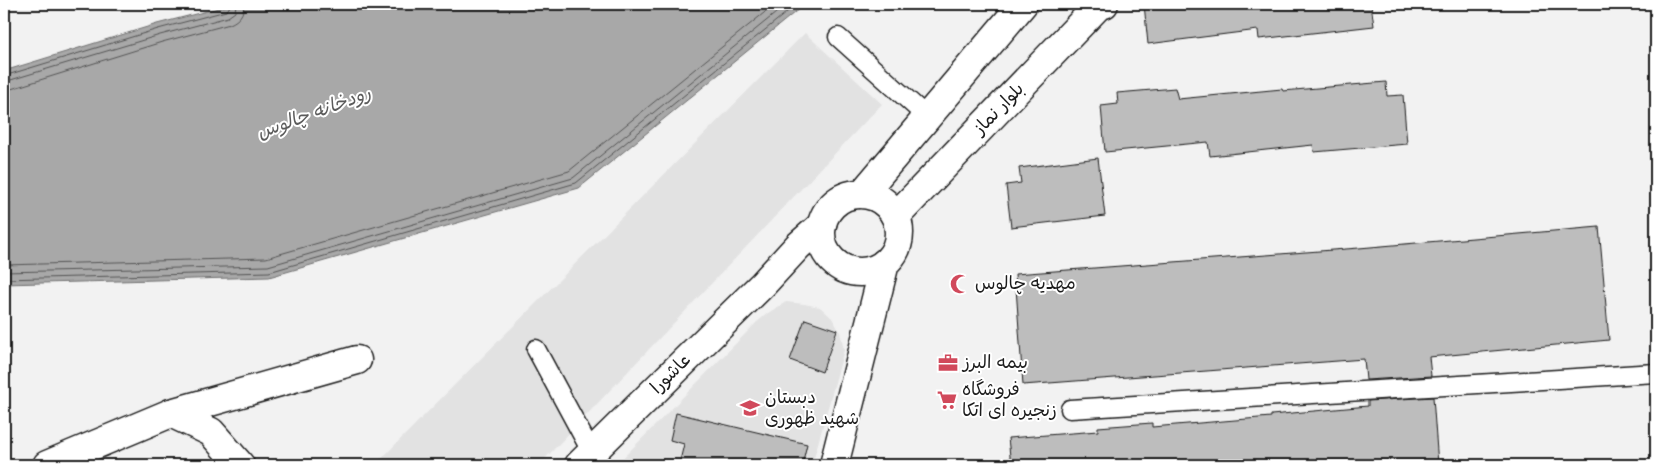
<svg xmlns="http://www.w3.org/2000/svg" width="1660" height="469" font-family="Mynerve,'Playpen Sans Arabic',sans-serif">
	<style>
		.built { fill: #e2e2e2 }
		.water { fill: #a8a8a8; stroke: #707070 }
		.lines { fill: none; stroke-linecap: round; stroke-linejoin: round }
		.shore { stroke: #545454; stroke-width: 1 }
		.building { fill: #bdbdbd; stroke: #1c1c1c }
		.lane-casing { stroke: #1c1c1c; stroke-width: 21 }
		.street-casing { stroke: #1c1c1c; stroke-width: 31 }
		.secondary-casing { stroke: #1c1c1c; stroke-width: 31 }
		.lane { stroke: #fff; stroke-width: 18 }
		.street { stroke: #fff; stroke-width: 28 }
		.secondary { stroke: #fff; stroke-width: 28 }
		.labels { text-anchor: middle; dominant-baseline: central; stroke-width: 4; stroke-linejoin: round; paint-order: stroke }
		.street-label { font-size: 18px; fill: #1c1c1c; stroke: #fff }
		.poi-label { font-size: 18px; fill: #1c1c1c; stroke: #fff; text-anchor: start }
		.water-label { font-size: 19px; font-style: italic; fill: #5b5b5b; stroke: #fff }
	</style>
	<rect width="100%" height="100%" fill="#f2f2f2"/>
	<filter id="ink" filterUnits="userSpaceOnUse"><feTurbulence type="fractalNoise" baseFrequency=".02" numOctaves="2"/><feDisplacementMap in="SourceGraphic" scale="10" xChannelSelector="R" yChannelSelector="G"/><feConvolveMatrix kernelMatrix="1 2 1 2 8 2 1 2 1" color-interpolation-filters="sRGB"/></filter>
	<g filter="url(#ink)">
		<g class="built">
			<path d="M805,33L882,104L539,465H375Z"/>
			<path d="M786,302L804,304L820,307L832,318L840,332L844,350L812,465H616L757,322L768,313Z"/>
		</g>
		<path class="water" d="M234,4H805L579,188L269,277L4,284V71L157,24Z"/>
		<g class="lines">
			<g class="shore">
				<path d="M4,76L158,29L226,11L229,8L230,4"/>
				<path d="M4,82L160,35L228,17L235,12L236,4"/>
				<path d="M4,89H11L162,42L230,24C239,20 244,14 244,4"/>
				<path d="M4,265L266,258L569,171L775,4"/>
				<path d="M4,272L268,266L573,178L787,4"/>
				<path d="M4,279L269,272L576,183L797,4"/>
			</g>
		</g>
		<g class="building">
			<path d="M1144,4H1371L1374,26L1259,39L1258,30L1148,44Z"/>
			<path d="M1386,82L1387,96L1403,95L1407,144L1314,152L1313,145L1210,156L1208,142L1105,152L1101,106L1118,104L1117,93L1175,88L1178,99L1282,89L1283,91Z"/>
			<path d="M1098,158L1105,216L1011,227L1006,185L1021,183L1019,168Z"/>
			<path d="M1599,227L1609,340L1429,357L1431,376L1366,380L1364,359L1023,385L1015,274L1359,248Z"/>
			<path d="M805,319L837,330L822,372L790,360Z"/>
			<path d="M1433,397L1438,465H1011L1008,438L1098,431V427L1152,423V427L1271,417V415L1368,406V401Z"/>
			<path d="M676,413L807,444L802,465H679L684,444L670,440Z"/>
		</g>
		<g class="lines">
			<defs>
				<g id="lane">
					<path d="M838,37L927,117"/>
					<path d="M536,349L592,453"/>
					<path d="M1070,409L1656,373"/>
				</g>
				<path id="street" d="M171,413L357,360"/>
				<g id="secondary">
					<path d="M863,193L1023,4"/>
					<circle cx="860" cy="233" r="39"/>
					<path d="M896,216L1098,6L1104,4"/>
					<path d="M47,465L171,413L211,432L240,465"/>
					<path d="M579,465L763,284L798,246L822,225"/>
					<path d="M834,465L885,263"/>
				</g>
			</defs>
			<use href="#lane" class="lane-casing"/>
			<use href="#street" class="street-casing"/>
			<use href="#secondary" class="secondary-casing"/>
			<use href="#lane" class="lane"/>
			<use href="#street" class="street"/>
			<use href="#secondary" class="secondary"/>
		</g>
	</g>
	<defs>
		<symbol id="mosque-bare" viewBox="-9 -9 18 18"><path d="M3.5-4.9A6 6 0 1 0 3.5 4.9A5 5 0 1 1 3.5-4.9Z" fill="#d1495b" stroke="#fff" stroke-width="2.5" paint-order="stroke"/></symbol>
		<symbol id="office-bare" viewBox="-9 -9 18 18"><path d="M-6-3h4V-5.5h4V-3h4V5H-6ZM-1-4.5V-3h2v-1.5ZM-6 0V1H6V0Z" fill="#d1495b" stroke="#fff" stroke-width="2.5" paint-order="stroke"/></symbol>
		<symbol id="supermarket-bare" viewBox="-9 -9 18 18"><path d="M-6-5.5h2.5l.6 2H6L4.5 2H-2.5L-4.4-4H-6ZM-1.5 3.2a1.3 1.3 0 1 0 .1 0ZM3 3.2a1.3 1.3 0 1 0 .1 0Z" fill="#d1495b" stroke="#fff" stroke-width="2.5" paint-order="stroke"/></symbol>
		<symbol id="school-bare" viewBox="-9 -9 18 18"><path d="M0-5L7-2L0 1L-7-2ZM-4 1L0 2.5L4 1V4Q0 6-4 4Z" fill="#d1495b" stroke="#fff" stroke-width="2.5" paint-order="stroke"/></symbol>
	</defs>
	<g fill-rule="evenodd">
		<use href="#mosque-bare" x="946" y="270" width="28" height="28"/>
		<use href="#office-bare" x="934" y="349" width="28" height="28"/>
		<use href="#supermarket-bare" x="933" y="386" width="28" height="28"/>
		<use href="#school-bare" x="736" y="394" width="28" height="28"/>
	</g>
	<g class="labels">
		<g class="street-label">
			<text transform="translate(999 109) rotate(-46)">بلوار نماز</text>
			<text transform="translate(671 374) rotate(-45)">عاشورا</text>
		</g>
		<g class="poi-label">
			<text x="975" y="284">مهدیه چالوس</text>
			<text x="963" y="363">بیمه البرز</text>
			<text x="962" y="390">فروشگاه<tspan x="962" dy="21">زنجیره ای اتکا</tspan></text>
			<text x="765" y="398">دبستان<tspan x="765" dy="21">شهید ظهوری</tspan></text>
		</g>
		<g class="water-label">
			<text transform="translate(314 113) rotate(-20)">رودخانه چالوس</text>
		</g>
	</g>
	<rect width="1660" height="469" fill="none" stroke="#fff" stroke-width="20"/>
	<rect x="10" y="10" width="1640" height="449" fill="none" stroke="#1c1c1c" stroke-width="2" filter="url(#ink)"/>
</svg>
